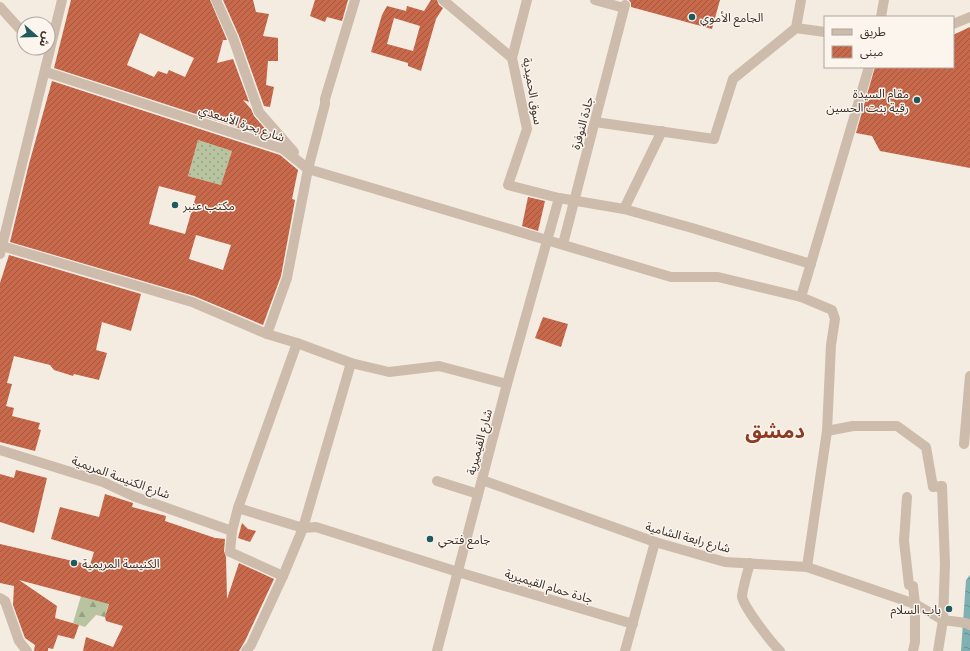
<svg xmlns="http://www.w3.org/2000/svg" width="970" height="651" font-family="Cabin,'Noto Sans Arabic',sans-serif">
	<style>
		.forest { fill: url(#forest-firs) }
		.park { fill: url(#park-dots) }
		.water { fill: url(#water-ripples) }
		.building { fill: url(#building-hatch); fill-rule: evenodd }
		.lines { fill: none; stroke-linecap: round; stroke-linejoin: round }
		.pedestrian { stroke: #cdbbac; stroke-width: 10 }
		.minor { stroke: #cdbbac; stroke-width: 10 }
		.tertiary { stroke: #cdbbac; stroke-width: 10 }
		.poi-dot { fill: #1f5a5e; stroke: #fbf5ee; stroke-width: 1.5 }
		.labels { text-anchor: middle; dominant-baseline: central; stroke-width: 3; stroke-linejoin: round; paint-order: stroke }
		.poi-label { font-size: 12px; fill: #3b302b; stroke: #fbf5ee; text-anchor: start }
		.street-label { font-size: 12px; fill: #3b302b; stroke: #fbf5ee }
		.town-label { font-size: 20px; font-weight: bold; fill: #8c3b22; stroke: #fbf5ee }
	</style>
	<defs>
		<pattern id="forest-firs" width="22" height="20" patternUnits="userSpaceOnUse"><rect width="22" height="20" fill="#b8c4a0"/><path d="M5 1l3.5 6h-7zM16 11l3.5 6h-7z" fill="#97a083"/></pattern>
		<pattern id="park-dots" width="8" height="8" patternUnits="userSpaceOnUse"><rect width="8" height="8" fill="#b8c4a0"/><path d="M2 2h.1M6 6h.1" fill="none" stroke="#97a083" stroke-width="1.8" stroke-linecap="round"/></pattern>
		<pattern id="water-ripples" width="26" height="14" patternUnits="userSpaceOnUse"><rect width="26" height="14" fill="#7fb0b2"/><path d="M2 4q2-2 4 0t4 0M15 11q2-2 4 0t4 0" fill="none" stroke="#699091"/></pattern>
		<pattern id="building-hatch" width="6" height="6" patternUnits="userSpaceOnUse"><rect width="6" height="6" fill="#c8694b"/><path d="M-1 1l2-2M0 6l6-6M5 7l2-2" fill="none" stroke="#a4573f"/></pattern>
	</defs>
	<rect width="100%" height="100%" fill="#f4ebe1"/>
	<path class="forest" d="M124,549L105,617L96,615L85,627L73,623L81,596Z"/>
	<path class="park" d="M198,140L232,151L221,185L188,176Z"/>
	<path class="water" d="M970,575V651H961L966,580Z"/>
	<g class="building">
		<path d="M71,0H210L227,40H223L217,63L233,59L249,102L243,100L251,109L254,116L269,133L267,137L54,68ZM140,33L194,58L185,77L169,70L167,74L158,71L154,77L127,65Z"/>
		<path d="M223,0H253L256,12L269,14L263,36L278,38V61H268L266,85L274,87L270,107L264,106L239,36Z"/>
		<path d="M315,0H348L342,21L327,17L325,22L310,16Z"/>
		<path d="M431,0H437L439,5L443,8L436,19L421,71L408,66V63L371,52L382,15L387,6L406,11L407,6L424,11ZM394,18L420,26L413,51L387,44Z"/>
		<path d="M629,0H720L712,29L631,7V3Z"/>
		<path d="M970,27V168L880,151L872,136L856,133L875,67H953V35Z"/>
		<path d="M52,81L280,155L298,170L292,199L295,200L281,276L263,325L194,296L10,242L29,164ZM198,140L232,151L221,185L188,176ZM159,186L196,196L185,234L149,224ZM196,235L231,245L223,270L189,259Z"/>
		<path d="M528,197L545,201L538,231L522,226Z"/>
		<path d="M9,255L141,294L131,331L102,322L96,350L107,353L99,380L74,374L73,376L54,370L50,365L14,356L7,383L12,384L6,406L14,408L12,416L40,423L38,429L41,430L35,451L0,442V283Z"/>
		<path d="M543,317L568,324L561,347L535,338Z"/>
		<path d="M16,470L47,478L34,533L0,522V474L14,478Z"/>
		<path d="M105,494L133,503L132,507L166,516L165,521L215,538L225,539L224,551L226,557L227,599L239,563L274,579L245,641L239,651H83L86,637L113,647L123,626L106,621L105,617L109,604L19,580L57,606L55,618L79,625L74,639L58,635L53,649L48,648V651H34L35,645L25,638L13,605L14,586L0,583V544L90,565L94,552L51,539L60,507L99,517Z"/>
		<path d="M242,523L248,529L256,531L250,542L238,538Z"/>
	</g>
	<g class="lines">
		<g class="pedestrian">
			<path d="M216,0L233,38L259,112L294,152"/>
			<path d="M443,0L512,58"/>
			<path d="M595,0L624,8"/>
			<path d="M0,7L19,28L24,32"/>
			<path d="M881,17L884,0"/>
			<path d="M953,24L970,17"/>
			<path d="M796,28L825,32"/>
			<path d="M869,67L801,297L832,310L835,319L831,345L827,431L853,426H897L926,447L933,487L942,486L945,564L943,620L938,651"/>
			<path d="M46,72L283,149L308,169L671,277H718L801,297"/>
			<path d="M595,122L714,139L733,79L796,28L801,0"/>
			<path d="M559,198L624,209L692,228L811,264"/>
			<path d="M624,209L662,131"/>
			<path d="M563,244L625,5"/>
			<path d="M2,246L192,302L267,334L297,343L238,508L232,531"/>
			<path d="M267,334L287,278L308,169L325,104V99L355,0"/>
			<path d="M297,343L351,363"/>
			<path d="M964,444L970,376"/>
			<path d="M482,480L655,542L725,562L807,567L915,604L913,586L909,585L904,541L907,497"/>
			<path d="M437,481L478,494"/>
			<path d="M238,508L303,528L316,527L458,572L633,624"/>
			<path d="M750,563C748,570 742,592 742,597C745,609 771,642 780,651"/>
			<path d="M807,567L827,431"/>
			<path d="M283,576L303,528L351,363L389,372L439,366L507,384"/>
			<path d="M437,651L507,384L559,198L508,185L527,129L512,58L527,0"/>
			<path d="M625,651L655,542"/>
		</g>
		<g class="minor">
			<path d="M0,450L103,482L133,496L232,531L230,552L283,576L251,645L246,651"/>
			<path d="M0,598L5,601L19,641L27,651"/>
			<path d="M915,604L943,620L966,623L970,625"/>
			<path d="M913,651L915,642V604"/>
		</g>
		<path class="tertiary" d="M0,254L62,0"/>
	</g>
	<g class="poi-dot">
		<circle cx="692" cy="17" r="4"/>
		<circle cx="917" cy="100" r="4"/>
		<circle cx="175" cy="205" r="4"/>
		<circle cx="430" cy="539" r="4"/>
		<circle cx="74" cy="563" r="4"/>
		<circle cx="949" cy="609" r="4"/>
	</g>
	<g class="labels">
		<g class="poi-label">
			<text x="700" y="17">الجامع الأموي</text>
			<text x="909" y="93" text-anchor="end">مقام السيدة<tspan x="909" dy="14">رقية بنت الحسين</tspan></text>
			<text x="183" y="205">مكتب عنبر</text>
			<text x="438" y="539">جامع فتحي</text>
			<text x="82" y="563">الكنيسة المريمية</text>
			<text x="941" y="609" text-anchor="end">باب السلام</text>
		</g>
		<g class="street-label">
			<text transform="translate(533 91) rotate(80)">سوق الحميدية</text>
			<text transform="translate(242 123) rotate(19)">شارع بحرة الأسعدي</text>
			<text transform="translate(582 123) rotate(-75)">جادة النوفرة</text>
			<text transform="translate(479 442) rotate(-75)">شارع القيميرية</text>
			<text transform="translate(121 477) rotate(20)">شارع الكنيسة المريمية</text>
			<text transform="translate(688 537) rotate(15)">شارع رابعة الشامية</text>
			<text transform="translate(549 586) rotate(17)">جادة حمام القيميرية</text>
		</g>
		<g class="town-label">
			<text x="775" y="431">دمشق</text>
		</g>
	</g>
	<rect x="824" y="16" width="130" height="52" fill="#fbf5ee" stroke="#aea6a0"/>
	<rect x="832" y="29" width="20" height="6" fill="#cdbbac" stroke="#aea6a0"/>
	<text x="860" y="36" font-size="12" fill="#3b302b">طريق</text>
	<rect x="832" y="46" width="20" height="12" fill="url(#building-hatch)" stroke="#aea6a0"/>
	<text x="860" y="56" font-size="12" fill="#3b302b">مبنى</text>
	<g transform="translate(36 36) rotate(110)"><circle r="19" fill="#fbf5ee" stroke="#aea6a0"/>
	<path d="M0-3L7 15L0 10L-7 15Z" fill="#1f5a5e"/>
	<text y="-6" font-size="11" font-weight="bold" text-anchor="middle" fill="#3b302b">ش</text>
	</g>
</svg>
